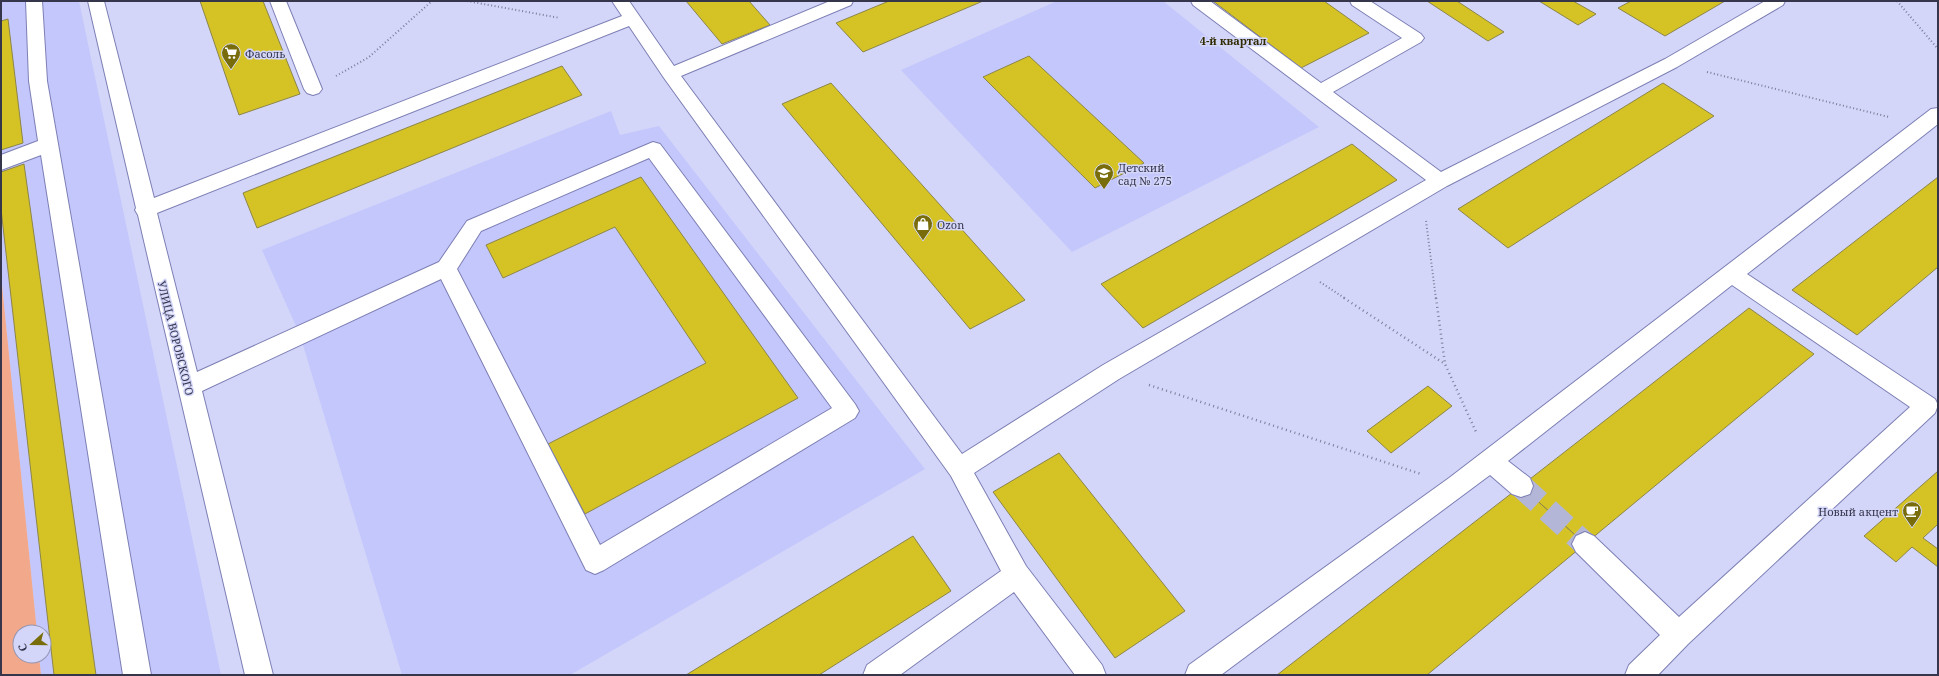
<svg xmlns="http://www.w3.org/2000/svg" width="1939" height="676" font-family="'Noto Serif',serif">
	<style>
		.built { fill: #c4c7fb }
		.green { fill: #f1a88b }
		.building { fill: #d5c326; stroke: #8c8549 }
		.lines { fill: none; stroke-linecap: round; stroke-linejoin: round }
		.minor-tunnel { stroke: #b3b6d6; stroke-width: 24; stroke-dasharray: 24 12; stroke-linecap: butt }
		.minor-casing { stroke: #7d7fb4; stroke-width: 2 }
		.path-far1 { stroke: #7c7e9a; stroke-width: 2; stroke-dasharray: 1 2.5; stroke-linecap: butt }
		.path { stroke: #7c7e9a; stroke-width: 2.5; stroke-dasharray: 1 3.5; stroke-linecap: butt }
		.minor { fill: #fff; fill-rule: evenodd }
		.labels { text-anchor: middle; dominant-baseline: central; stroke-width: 3; stroke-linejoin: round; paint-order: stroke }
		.far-quarter-label { font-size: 11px; font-weight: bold; fill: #302b00; stroke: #d3d6f9 }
		.poi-label { font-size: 11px; fill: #35354c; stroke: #d3d6f9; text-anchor: start }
		.street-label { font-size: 11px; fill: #35354c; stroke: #d3d6f9 }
	</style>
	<rect width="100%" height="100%" fill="#d3d6f9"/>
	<g class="built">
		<path d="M1,1H79L221,675H41L39,656H44V632H37L1,275Z"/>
		<path d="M1057,1H1163L1319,127L1072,252L901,70Z"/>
		<path d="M611,111L620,135L659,126L925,469L570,675H402L300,335L262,250Z"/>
	</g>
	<path class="green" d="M1,275L37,632H20V656H39L41,675H1Z"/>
	<g class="building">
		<path d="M200,1H263L300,94L239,115Z"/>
		<path d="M686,1H749L770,25L722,44Z"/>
		<path d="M889,1H983L863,52L836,23Z"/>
		<path d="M1213,1H1324L1369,33L1301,68Z"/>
		<path d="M1427,1H1457L1504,32L1488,41Z"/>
		<path d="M1539,1H1573L1596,14L1578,25Z"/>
		<path d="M1631,1H1725L1665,36L1618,8Z"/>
		<path d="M8,19L23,143L1,150V21Z"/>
		<path d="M1029,56L1144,163L1095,188L983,77Z"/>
		<path d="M562,66L582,95L257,228L243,193Z"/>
		<path d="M831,83L1025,300L970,329L782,104Z"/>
		<path d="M1663,83L1714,116L1508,248L1458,209Z"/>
		<path d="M1352,144L1397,180L1143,328L1101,284Z"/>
		<path d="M24,164L96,675H54L1,209V172Z"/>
		<path d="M641,177L798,398L585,514L548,444L706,363L615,227L503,278L486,245Z"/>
		<path d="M1938,177V267L1857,335L1792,290Z"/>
		<path d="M1749,308L1814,354L1585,544L1521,486Z"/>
		<path d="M1428,386L1452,406L1391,453L1367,431Z"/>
		<path d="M1059,453L1185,611L1115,658L993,492Z"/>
		<path d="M1938,471V524L1923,538L1938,549V567L1912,547L1896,562L1864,536Z"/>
		<path d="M1521,486L1585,544L1427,675H1277Z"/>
		<path d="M913,536L951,591L819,675H686Z"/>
	</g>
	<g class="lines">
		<path class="minor-tunnel" d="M1521,486L1585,544"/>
		<defs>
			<g id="minor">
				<path d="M26,1H42L47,81L151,675H123L41,155L1,170V155L38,141L29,81Z"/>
				<path d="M88,1H104L154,198L622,16L612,1H629L674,66L830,1H853L851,5L681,76L962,454L1103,365L1426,180L1193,5L1191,1H1210L1321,83L1402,38L1352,5L1350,1H1370L1421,34L1424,38L1421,42L1333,92L1441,172L1665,59L1765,1H1785L1783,5L1677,67L1447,186L1119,379L974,473L1026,566L1102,665L1106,675H1075L1014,592L900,675H863L867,665L1001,571L951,476L664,78L629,26L157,213L197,372L439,262L467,221L653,142L660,144L855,404L859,411L855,418L604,570L595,574L586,570L441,279L202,391L273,675H245L138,215L135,210L136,208ZM649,158L832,408L600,545L457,269L481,231Z"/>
				<path d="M270,1H286L322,89L319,93L313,95L307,93L304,89Z"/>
				<path d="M1938,108V124L1747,274L1935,399L1938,405L1935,413L1688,644L1658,675H1625L1629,665L1660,635L1576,552L1572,544L1576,536L1585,532L1594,536L1679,617L1910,407L1732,285L1508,461L1530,478L1533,486L1530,494L1521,497L1512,494L1490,475L1221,675H1185L1189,665L1449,478L1931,109Z"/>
			</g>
		</defs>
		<use href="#minor" class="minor-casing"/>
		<g class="path-far1">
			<path d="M467,1L560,18"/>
			<path d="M1897,1L1938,49"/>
			<path d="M1707,72L1889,117"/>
			<path d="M336,76L369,57L432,1"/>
			<path d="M1426,221L1436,299"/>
			<path d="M1320,282L1346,299"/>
		</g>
		<g class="path">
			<path d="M1344,298L1445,364"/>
			<path d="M1436,298L1445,364L1477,434"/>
			<path d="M1149,385L1421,474"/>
		</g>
		<use href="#minor" class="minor"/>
	</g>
	<defs>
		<symbol id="supermarket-pin" viewBox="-11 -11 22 30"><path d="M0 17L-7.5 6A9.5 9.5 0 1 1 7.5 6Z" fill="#786d0a" stroke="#d3d6f9"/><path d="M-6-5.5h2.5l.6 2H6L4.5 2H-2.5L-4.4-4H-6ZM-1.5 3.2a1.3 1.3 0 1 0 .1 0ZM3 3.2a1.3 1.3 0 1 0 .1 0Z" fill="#fff"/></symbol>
		<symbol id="school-pin" viewBox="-11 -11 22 30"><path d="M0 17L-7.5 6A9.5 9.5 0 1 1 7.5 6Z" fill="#786d0a" stroke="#d3d6f9"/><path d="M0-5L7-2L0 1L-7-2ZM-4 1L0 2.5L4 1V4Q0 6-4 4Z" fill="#fff"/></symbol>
		<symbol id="shop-pin" viewBox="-11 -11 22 30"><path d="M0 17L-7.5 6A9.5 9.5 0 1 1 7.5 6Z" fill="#786d0a" stroke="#d3d6f9"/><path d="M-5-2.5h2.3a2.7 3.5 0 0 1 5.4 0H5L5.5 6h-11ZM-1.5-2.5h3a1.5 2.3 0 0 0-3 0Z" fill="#fff"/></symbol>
		<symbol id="cafe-pin" viewBox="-11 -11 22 30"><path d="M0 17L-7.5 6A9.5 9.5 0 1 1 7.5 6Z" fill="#786d0a" stroke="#d3d6f9"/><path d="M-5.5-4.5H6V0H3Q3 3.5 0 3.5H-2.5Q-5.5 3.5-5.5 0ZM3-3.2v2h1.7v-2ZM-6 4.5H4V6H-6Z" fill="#fff"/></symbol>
	</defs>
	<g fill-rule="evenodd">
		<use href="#supermarket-pin" x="220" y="42" width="22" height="30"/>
		<use href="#school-pin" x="1093" y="162" width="22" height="30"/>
		<use href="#shop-pin" x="912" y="213" width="22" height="30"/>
		<use href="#cafe-pin" x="1901" y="500" width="22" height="30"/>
	</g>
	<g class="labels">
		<g class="far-quarter-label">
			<text x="1233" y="40">4-й квартал</text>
		</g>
		<g class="poi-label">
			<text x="245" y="53">Фасоль</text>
			<text x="1118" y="167">Детский<tspan x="1118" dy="13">сад № 275</tspan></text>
			<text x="937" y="224">Ozon</text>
			<text x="1898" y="511" text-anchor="end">Новый акцент</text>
		</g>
		<g class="street-label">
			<text transform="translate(176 338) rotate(76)">УЛИЦА ВОРОВСКОГО</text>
		</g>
	</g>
	<rect width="1939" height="676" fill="none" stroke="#35354c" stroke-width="4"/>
	<g transform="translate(32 644) rotate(249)"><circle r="19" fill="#d3d6f9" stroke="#9496b4"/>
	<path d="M0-3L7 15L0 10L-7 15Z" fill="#786d0a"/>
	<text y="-6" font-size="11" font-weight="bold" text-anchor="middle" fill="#35354c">С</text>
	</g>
</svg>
